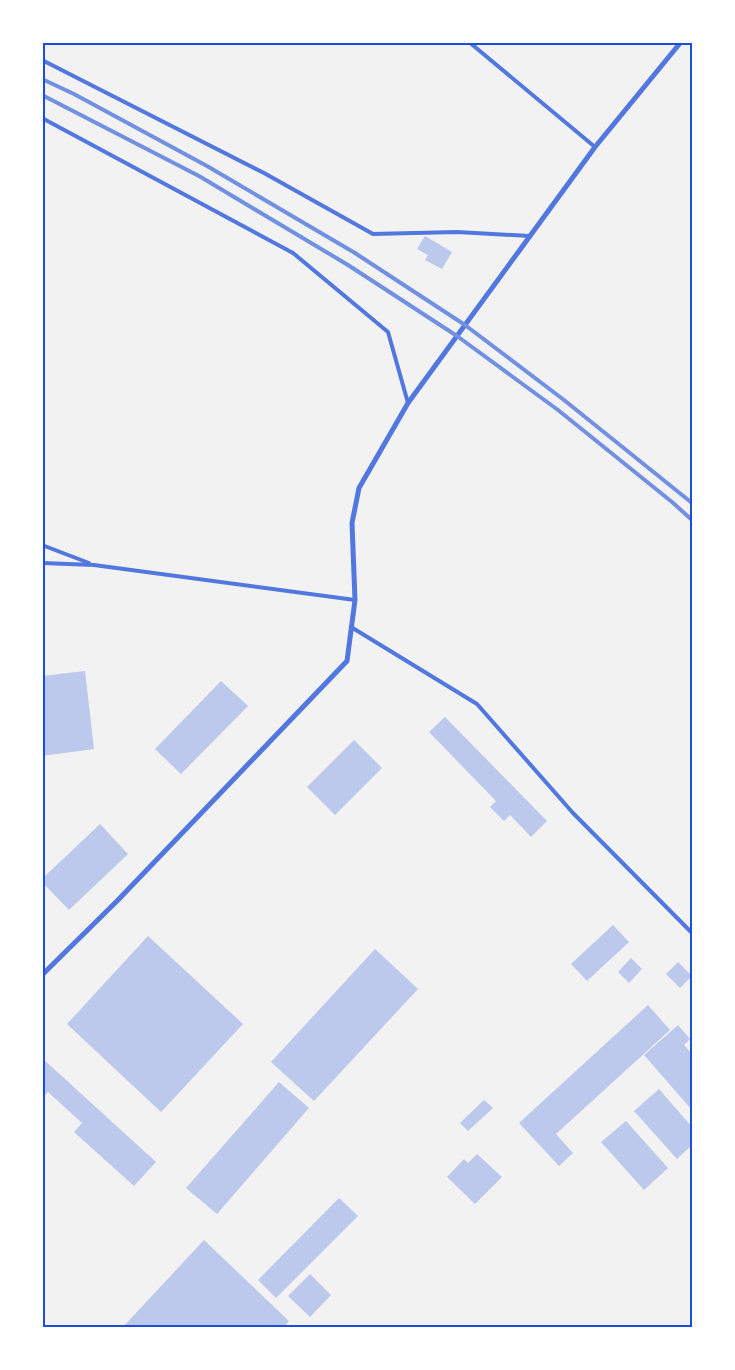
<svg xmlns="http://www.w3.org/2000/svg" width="735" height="1370" font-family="Inter,sans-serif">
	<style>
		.building { fill: #bdc9ec }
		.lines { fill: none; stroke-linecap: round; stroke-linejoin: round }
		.service { stroke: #5277de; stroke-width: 4 }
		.minor { stroke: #5277de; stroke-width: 5 }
		.rail { stroke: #7290e2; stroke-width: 4 }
		.neatline { fill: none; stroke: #1d4ed8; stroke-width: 2 }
	</style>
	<rect width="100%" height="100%" fill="#f2f2f2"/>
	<g class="building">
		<path d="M425,236L452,252L442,269L425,260L428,255L417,249Z"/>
		<path d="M85,671L94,749L42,756V676Z"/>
		<path d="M221,681L248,706L181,774L155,749Z"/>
		<path d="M445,717L547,821L531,837L510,815L504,821L490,807L496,801L429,732Z"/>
		<path d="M354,740L382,768L335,815L307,787Z"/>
		<path d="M100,824L128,854L69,910L42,882V879Z"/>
		<path d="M613,925L629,942L587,981L571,964Z"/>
		<path d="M148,936L243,1024L161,1112L67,1024Z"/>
		<path d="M375,949L418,989L314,1101L271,1062Z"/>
		<path d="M631,958L642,969L629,983L618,972Z"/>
		<path d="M678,962L692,976L680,988L666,974Z"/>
		<path d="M648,1005L670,1030L556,1134L573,1153L559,1166L519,1123Z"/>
		<path d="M678,1025L690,1039L684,1045L692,1054V1110L644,1055Z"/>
		<path d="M42,1058L156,1162L134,1186L74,1132L82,1123L48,1092L42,1098Z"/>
		<path d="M279,1082L309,1108L217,1214L186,1188Z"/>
		<path d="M659,1089L692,1127V1145L677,1159L634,1111Z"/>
		<path d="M484,1100L493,1108L468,1131L460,1123Z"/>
		<path d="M626,1121L668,1168L644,1190L601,1142Z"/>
		<path d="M477,1154L502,1177L475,1204L447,1177L464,1159L468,1163Z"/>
		<path d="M339,1198L358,1216L276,1298L258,1280Z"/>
		<path d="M204,1240L289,1321L283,1328H122Z"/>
		<path d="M310,1274L331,1295L310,1317L288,1296Z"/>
	</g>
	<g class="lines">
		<g class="service">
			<path d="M469,42L595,147"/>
			<path d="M42,60L264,173L373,234L457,232L530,236"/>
			<path d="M42,118L293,253L388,332L408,403"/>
			<path d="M42,545L89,563"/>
			<path d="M42,563L94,565L355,600"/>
			<path d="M351,627L477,704L573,813L692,933"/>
		</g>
		<path class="minor" d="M42,975L118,900L347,661L355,600L352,523L359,488L408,403L595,147L681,42"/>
		<g class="rail">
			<path d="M42,79L74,94L207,166L355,253L465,325L564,400L692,503"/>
			<path d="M42,95L199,176L348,265L457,336L558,410L672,502L692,520"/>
		</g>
	</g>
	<rect width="735" height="1370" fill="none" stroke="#ffffff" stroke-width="88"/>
	<rect x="44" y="44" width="647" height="1282" class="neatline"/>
</svg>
